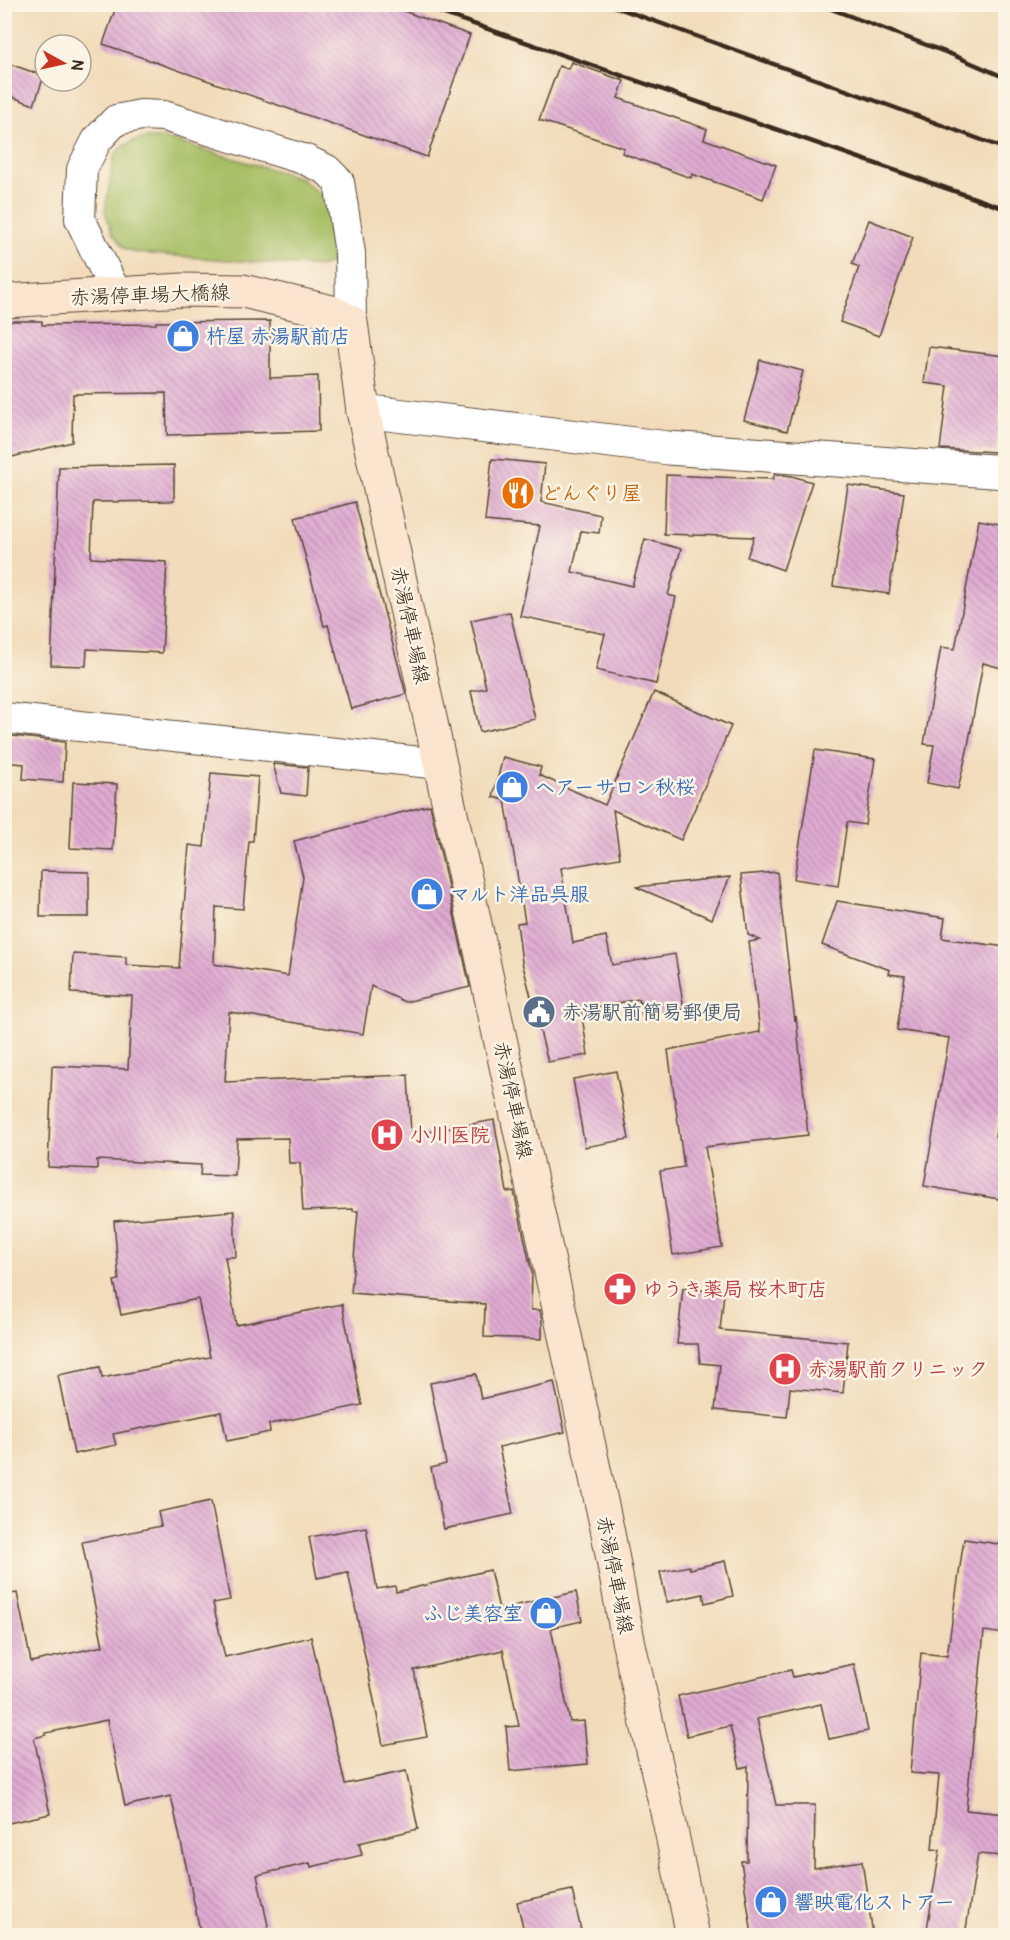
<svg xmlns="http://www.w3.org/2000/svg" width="1010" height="1940" font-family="Pangolin,'Klee One',sans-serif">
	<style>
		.green { fill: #a6be63; stroke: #707440; stroke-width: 1.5 }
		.building { fill: url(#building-back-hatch) }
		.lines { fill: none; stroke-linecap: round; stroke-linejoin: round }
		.minor-casing { stroke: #564535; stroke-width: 32 }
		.tertiary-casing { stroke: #564535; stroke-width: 35 }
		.secondary-casing { stroke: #564535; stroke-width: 35 }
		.minor { stroke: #fff; stroke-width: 30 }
		.tertiary { stroke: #fff; stroke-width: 33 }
		.secondary { stroke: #fce5cf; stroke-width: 33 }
		.rail { stroke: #3b2a1e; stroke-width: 4.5 }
		.labels { text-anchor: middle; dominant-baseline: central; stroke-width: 5; stroke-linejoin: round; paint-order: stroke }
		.street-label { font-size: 20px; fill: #3b2a1e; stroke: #fcf5e5 }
		.shop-label { font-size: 20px; font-weight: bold; fill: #366cbe; stroke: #fcf5e5; text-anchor: start }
		.food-label { font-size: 20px; font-weight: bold; fill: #c56008; stroke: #fcf5e5; text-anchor: start }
		.service-label { font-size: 20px; font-weight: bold; fill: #4e5e75; stroke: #fcf5e5; text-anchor: start }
		.health-label { font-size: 20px; font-weight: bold; fill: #be3a42; stroke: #fcf5e5; text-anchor: start }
	</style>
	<defs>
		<pattern id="building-back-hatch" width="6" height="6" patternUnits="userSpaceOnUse" patternTransform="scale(1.5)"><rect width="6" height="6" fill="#e0acd3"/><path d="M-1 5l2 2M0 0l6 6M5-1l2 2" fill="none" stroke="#b78cab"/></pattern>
	</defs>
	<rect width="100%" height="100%" fill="#fcf5e5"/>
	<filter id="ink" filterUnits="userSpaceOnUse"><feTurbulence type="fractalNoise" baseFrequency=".0167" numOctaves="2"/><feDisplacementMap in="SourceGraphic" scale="12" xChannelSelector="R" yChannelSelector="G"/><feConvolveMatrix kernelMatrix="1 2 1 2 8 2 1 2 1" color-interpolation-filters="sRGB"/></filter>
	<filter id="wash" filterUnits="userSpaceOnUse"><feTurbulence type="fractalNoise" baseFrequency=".008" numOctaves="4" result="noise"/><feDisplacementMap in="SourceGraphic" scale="24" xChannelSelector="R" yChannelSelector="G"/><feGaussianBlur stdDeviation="1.35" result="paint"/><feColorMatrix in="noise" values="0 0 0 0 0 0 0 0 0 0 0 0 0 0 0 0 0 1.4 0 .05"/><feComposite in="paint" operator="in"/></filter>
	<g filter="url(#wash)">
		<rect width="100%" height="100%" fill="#f1dbba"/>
		<path class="green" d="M146,138H163L301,178L323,198L330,217L332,263L319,267L137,253L124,248L112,233L105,211L114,156L122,147L133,141Z"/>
		<g id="blocks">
			<g class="building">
				<path d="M117,4H384L470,35L427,157L103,44Z"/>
				<path d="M4,62L44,76L34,105L4,94Z"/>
				<path d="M571,62L624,81L618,98L707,129L704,139L776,165L763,199L692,174L691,178L622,153L624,148L539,120L559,66L568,69Z"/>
				<path d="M869,220L913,237L879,336L840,322L859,267L852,264Z"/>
				<path d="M13,321H42V325L156,324V322L270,321V378L318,376L319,431L167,435L166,393L73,394L72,442L4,459V323Z"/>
				<path d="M929,347L1005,356V375L996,452L940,449L948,386L924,383Z"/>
				<path d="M760,360L803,371L787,431L744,420Z"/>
				<path d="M492,459L545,464L541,502L601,515L599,533L581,531L572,572L632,586L645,539L681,549L668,595L676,597L656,684L596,670L605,634L520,616L540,526L485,521Z"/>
				<path d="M174,465V501L93,502L91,558L167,562L162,653L87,649L86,666L51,665L59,467Z"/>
				<path d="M775,474L792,476L812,482L783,570L747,557L754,537L664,534L666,475L773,479Z"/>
				<path d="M848,485L904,493L889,594L833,586Z"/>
				<path d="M355,502L406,694L351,709L328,625L324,626L295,518Z"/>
				<path d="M979,520L1005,525V669L983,663L967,751L958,789L927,783L934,745L924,744L941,647L955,649Z"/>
				<path d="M510,612L535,719L480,732L471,691L486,688L471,620Z"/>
				<path d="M654,692L731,726L681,840L613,810L620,858L561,868L573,943L606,936L612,965L675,954L684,1009L642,1016L639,999L581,1010L588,1055L548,1062L522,962L517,923L525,922L505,800L493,797L503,757L541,767L539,775L605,805Z"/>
				<path d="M4,735L65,742L63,782L23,779L24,764L4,762Z"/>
				<path d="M815,750L875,759L865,825L847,822L838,886L794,879Z"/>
				<path d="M273,764L308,767L306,796L281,793Z"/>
				<path d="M211,773L258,777L253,841H249L243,909L216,907L214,964L288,976L303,877L294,841L430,805L470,987L405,1002L371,986L363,1034L229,1012L225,1082L408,1075L411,1135L494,1120L507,1192L514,1191L532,1273L531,1310H540L542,1321V1339L484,1337L485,1304L351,1293L358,1211H353V1209L303,1211L300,1163H289L288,1138L237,1139L235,1176L200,1175L201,1165L97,1160V1169L48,1167L52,1066L128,1069L132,996L71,993L73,954L126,957V965L179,968L189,845L204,847Z"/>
				<path d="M73,782L117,784L113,850L70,848Z"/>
				<path d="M41,871L89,872V917H40Z"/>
				<path d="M777,872L795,1021L796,1016L808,1135L705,1147L722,1247L673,1255L660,1171L684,1167L668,1050L760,1032L749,942L760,940L748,935L741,875Z"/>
				<path d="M730,877L712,919L636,887Z"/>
				<path d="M837,901L945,918L942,938L1005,947V1076L995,1136H1005V1200L924,1186L949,1038L897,1030L905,976L889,974L890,970L822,945Z"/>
				<path d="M616,1071L629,1139L585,1147L573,1079Z"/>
				<path d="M234,1211L236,1257H225L236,1325L342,1304L362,1405L269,1424L270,1432L227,1441L221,1412L113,1434L116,1445L74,1454L58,1375L100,1367L102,1378L210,1357L198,1299L121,1315L114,1281L119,1280L114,1221Z"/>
				<path d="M683,1288L724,1293L720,1330L848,1342L843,1393L790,1388L787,1417L715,1410L720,1365L700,1363L698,1344H677Z"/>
				<path d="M476,1374L481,1399L554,1382L565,1432L499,1447L513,1514L444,1529L431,1468L446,1464L430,1383Z"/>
				<path d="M211,1501L230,1600L213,1603L225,1657L311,1637L345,1784L406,1771L418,1829L359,1843L362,1855L311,1867L310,1863L257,1875L270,1935H201L171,1796L125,1806L107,1720L46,1733V1735L34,1738L50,1814L4,1824V1595L17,1593L31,1662L103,1646L82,1542L161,1526L158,1512Z"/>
				<path d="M366,1527L377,1589L395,1586L396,1592L490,1570L499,1609L576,1592L582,1621L551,1628L570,1722L584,1721L588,1764L510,1771L506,1727L519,1726L503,1650L414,1670L427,1737L383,1745L348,1572L317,1578L309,1537Z"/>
				<path d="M964,1539L1005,1545V1634L984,1631L966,1810L1005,1814V1822L1002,1856L978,1854L965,1935H926L940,1850L932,1849L939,1775L910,1773L921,1653L947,1656Z"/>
				<path d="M725,1561L733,1596L705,1603L703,1594L667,1602L660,1572L689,1566L690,1569Z"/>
				<path d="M854,1664L868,1731L829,1739L821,1704L757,1719L776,1805H815L814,1868L862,1861L873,1935H752L741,1861H747L748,1766L740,1768L730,1726L687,1736L678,1696L791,1670L793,1677Z"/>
				<path d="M572,1890L582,1935H525L517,1902Z"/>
			</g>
		</g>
	</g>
	<g filter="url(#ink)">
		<use href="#blocks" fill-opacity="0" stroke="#564535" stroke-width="1.5"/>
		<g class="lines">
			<defs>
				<g id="minor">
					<path d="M117,295L80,219L82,169L97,140L116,120L141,115L164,116L306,160L327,170L339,182L350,253L351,322"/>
					<path d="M4,718L440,764"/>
				</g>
				<path id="tertiary" d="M363,411L668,448L1006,472"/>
				<path id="secondary" d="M4,301L182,290L243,291L332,312L351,322L363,411L608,1533L628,1640L670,1825L693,1936"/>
			</defs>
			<use href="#minor" class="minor-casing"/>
			<use href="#tertiary" class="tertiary-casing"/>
			<use href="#secondary" class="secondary-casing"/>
			<use href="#minor" class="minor"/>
			<use href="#tertiary" class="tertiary"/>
			<use href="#secondary" class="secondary"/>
			<g class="rail">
				<path d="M416,4L1006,209"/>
				<path d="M607,4L893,107L1006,149"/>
				<path d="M818,4L953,55L1006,78"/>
			</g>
		</g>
	</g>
	<defs>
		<symbol id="shop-disc" viewBox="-11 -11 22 22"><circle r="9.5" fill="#3f7fe0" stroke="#fcf5e5"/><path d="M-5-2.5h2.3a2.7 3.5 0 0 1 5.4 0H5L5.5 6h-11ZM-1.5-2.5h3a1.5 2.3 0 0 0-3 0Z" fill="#fff"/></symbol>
		<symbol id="restaurant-disc" viewBox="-11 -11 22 22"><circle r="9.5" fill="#e8710a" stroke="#fcf5e5"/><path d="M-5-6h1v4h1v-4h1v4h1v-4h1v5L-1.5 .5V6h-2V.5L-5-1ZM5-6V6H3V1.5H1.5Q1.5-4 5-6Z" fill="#fff"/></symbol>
		<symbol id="civic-disc" viewBox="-11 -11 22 22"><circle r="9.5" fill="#5c6f8a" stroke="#fcf5e5"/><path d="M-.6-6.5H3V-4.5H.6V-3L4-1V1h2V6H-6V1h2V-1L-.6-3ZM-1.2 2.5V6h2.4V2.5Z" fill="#fff"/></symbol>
		<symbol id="hospital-disc" viewBox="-11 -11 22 22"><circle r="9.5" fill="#e0444e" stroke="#fcf5e5"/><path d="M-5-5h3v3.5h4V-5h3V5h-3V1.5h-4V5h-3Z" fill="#fff"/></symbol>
		<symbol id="pharmacy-disc" viewBox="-11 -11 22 22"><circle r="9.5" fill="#e0444e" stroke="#fcf5e5"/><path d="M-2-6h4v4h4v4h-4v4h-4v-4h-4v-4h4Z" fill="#fff"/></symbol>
	</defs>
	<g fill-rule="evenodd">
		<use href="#shop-disc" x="164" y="317" width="38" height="38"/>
		<use href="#restaurant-disc" x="499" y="474" width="38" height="38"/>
		<use href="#shop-disc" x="493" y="768" width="38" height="38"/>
		<use href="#shop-disc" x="408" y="875" width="38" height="38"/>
		<use href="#civic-disc" x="520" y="993" width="38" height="38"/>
		<use href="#hospital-disc" x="368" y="1116" width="38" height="38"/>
		<use href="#pharmacy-disc" x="601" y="1270" width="38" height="38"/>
		<use href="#hospital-disc" x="766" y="1350" width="38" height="38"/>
		<use href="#shop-disc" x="527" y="1594" width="38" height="38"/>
		<use href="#shop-disc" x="752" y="1883" width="38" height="38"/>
	</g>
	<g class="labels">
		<g class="street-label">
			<text transform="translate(150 295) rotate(-2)">赤湯停車場大橋線</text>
			<text transform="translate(410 625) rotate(78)">赤湯停車場線</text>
			<text transform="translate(513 1100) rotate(78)">赤湯停車場線</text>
			<text transform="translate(615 1575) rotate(79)">赤湯停車場線</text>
		</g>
		<g class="shop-label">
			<text x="206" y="336">杵屋 赤湯駅前店</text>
			<text x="535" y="787">ヘアーサロン秋桜</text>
			<text x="450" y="894">マルト洋品呉服</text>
			<text x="523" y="1613" text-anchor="end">ふじ美容室</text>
			<text x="794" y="1902">響映電化ストアー</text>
		</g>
		<g class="food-label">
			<text x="541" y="493">どんぐり屋</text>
		</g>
		<g class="service-label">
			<text x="562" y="1012">赤湯駅前簡易郵便局</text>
		</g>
		<g class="health-label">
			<text x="410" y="1135">小川医院</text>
			<text x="643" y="1289">ゆうき薬局 桜木町店</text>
			<text x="808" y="1369">赤湯駅前クリニック</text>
		</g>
	</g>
	<rect width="1010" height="1940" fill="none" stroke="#fcf5e5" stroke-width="24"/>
	<g transform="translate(63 63) rotate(98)"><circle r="28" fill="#fcf5e5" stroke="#afa495" stroke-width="1.5"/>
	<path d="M0-4.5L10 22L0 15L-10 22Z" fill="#c8321e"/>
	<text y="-9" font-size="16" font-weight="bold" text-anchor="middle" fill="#3b2a1e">N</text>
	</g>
</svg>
